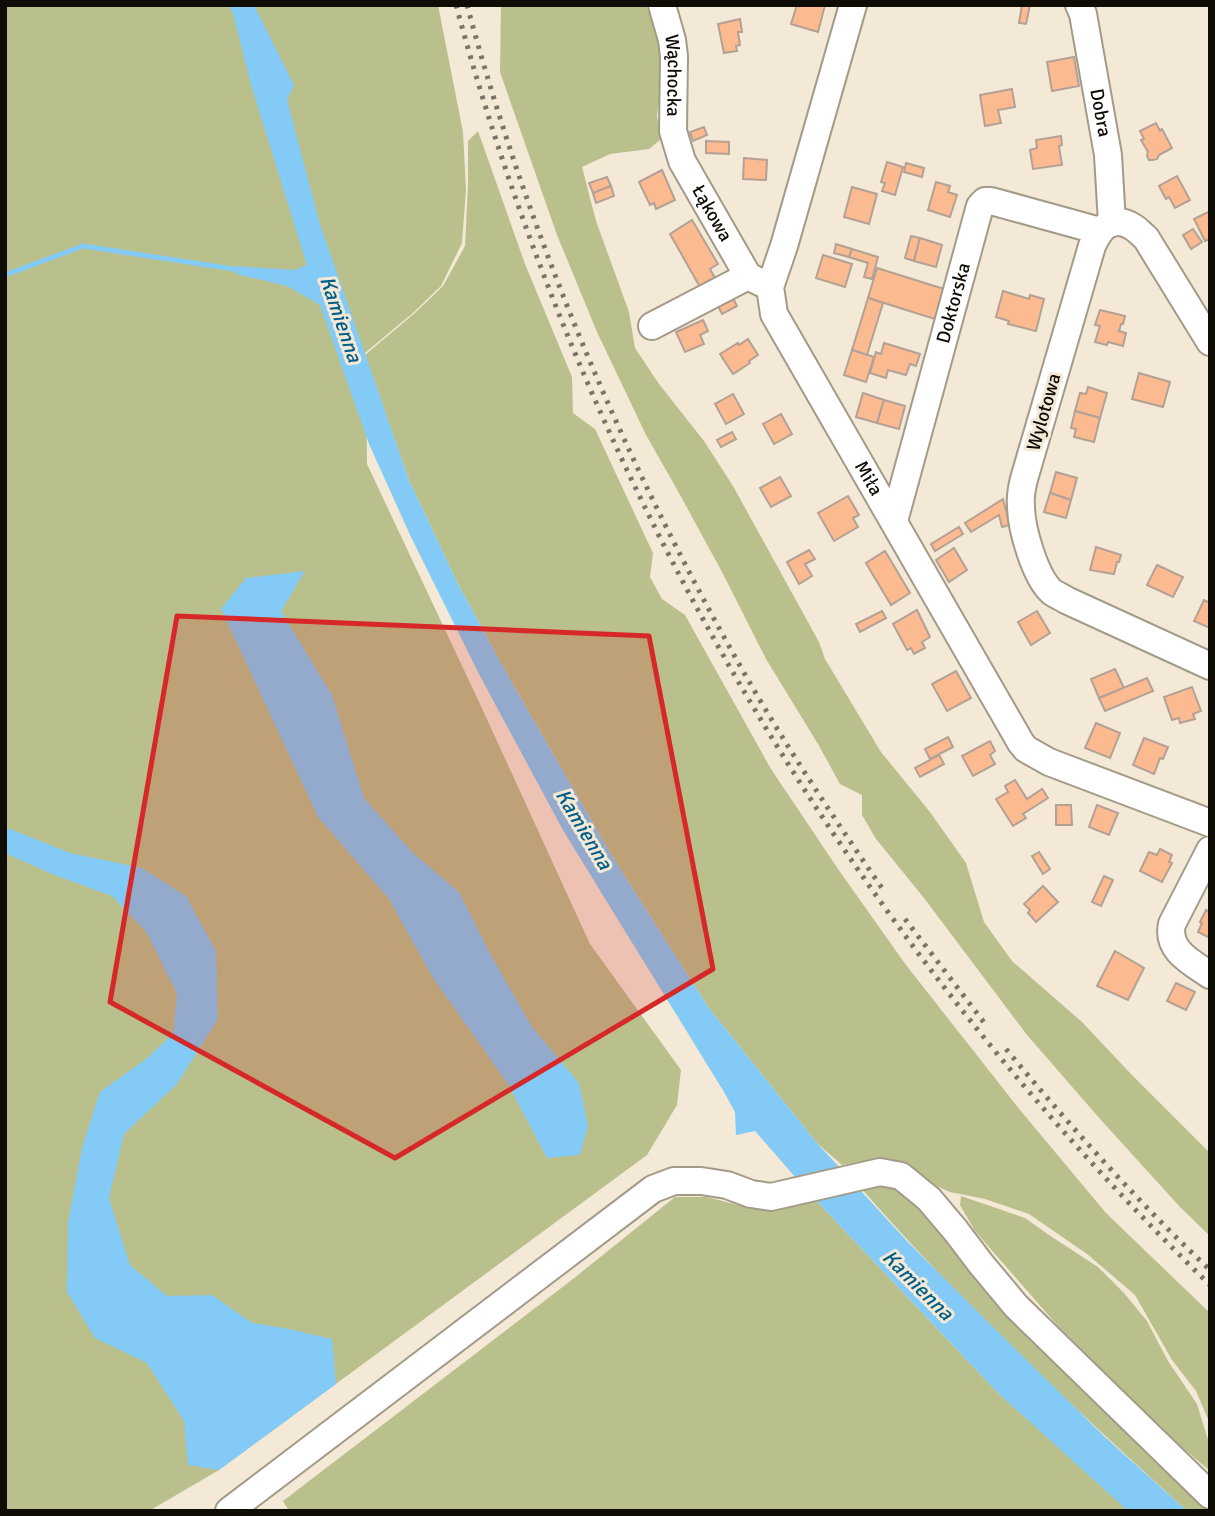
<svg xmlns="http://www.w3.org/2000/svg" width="1215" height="1516" font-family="Signika,sans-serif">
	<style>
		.green { fill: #bac08c }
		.water { fill: #83cbf6 }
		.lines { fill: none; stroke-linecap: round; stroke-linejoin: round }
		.stream { stroke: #83cbf6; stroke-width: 5 }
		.building { fill: #fcba90; stroke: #b4a195; stroke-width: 2 }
		.minor-casing { stroke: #a39a88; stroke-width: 30 }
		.minor { stroke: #fff; stroke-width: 26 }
		.rail { stroke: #7a7468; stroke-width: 5; stroke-dasharray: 3.5 7; stroke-linecap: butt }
		.marked { fill: #d62828; fill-opacity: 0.2; stroke: #d62828; stroke-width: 5; stroke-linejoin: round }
		.labels { text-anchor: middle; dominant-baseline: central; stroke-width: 6; stroke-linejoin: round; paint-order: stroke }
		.street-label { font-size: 19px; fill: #0f0c06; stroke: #f3e9d6 }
		.water-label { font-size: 21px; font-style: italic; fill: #005f88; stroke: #f3e9d6 }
	</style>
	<rect width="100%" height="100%" fill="#f3e9d6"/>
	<g class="green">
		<path d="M5,5H438L463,132L466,190L462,243L441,286L414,312L365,353V355L416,312L443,286L465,246L468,185V141L478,131L525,264L572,377L573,413L595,429L653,553L650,577L662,599L685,615L771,769L838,869L906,965L1020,1110L1106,1213L1210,1313V1424L1196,1391L1172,1360L1135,1295L1087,1254L1029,1214L985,1199L950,1192L927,1182L897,1163L869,1160L842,1165L817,1143L708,1007L612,856L507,674L458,584L409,480L366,358L367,464L480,704L590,944L681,1070L677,1105L647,1155L219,1470L149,1511H5Z"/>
		<path d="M501,5H649L665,64L657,115L660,140L649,149L610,154L582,167L596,221L629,312L635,348L659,384L704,441L733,486L819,642L825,659L881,752L930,812L966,863L984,922L1012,961L1082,1022L1131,1074L1210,1153V1236L1180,1207L1101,1120L1027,1035L924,898L876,839L862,815V795L840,784L818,744L766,659L722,572L679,493L646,435L597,332L557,235L500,72Z"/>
		<path d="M894,1182L1210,1505V1511H1187C1074,1408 961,1303 860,1187Z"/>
		<path d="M810,1194L998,1393L1130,1511H289L283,1501L573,1279L675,1197H707L750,1208L786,1206Z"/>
		<path d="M961,1196L1025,1218L1049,1235L1098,1267L1124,1293L1147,1321L1168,1361L1197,1404L1210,1446L1209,1470L1172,1439L1057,1325L975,1231L960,1205Z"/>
	</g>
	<g class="water">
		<path d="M228,5H254L294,85L287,100L320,224L409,480L458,584L507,674L612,856L708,1007L817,1143L906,1240L994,1328L1105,1437L1187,1511H1128L998,1393L810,1194L755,1131L736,1135L735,1112L724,1092L564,832L480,676L411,537L369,444L320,305L287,286L236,274V266L294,270L307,265L251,85L233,13Z"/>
		<path d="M305,571L281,611L332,695L364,798L414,854L459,892L492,957L532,1027L579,1083L588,1126L580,1155L547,1158L508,1084L433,978L389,899L318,817L221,609L246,578Z"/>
		<path d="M5,827L70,853L142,868L186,896L216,951L218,1019L177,1084L124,1134L109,1198L130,1265L167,1296L212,1295L252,1323L289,1329L332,1339L336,1384L219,1470L188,1465L184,1421L147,1363L95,1338L67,1292L68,1223L82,1148L100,1092L146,1059L173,1034L177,994L147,933L112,896L52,874L5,853Z"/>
	</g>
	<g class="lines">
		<path class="stream" d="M5,275L83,246L240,270"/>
	</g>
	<g class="building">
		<path d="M797,5H825L818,32L791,24Z"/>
		<path d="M1022,5H1030L1026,24L1019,23Z"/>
		<path d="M740,19L742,32H738L740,45L736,46L737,51L724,53L718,24Z"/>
		<path d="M1074,57L1079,86L1052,91L1047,62Z"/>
		<path d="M1012,89L1015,107L998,110L1001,123L985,126L980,95Z"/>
		<path d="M1156,123L1160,131L1162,129L1172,148L1159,155L1157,159L1153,160H1149L1147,156L1148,152L1141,140L1144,139L1140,131Z"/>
		<path d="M704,127L707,135L693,141L690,132Z"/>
		<path d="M1061,136L1062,145L1059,146L1062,165L1033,169L1030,150L1037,148L1036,140Z"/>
		<path d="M706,141L729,142V154L706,153Z"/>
		<path d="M744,158L767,160L766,180L743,179Z"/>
		<path d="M887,162L903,167L895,195L882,191L885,183L881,182Z"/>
		<path d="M906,163L924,168L922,177L904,172Z"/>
		<path d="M662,170L675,200L656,209L654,203L650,205L639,182Z"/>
		<path d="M1177,176L1190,200L1175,208L1169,197L1166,199L1159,186Z"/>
		<path d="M607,177L611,186L593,193L589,183Z"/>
		<path d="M936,182L950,186L948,192L957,195L950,217L928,210Z"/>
		<path d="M611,186L614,196L596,203L593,193Z"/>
		<path d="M852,187L877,194L869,224L844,217Z"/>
		<path d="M1210,211V239L1205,241L1194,219Z"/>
		<path d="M692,220L718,264L710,269L715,278L700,287L670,234Z"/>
		<path d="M1193,229L1202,242L1191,249L1183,235Z"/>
		<path d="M911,236L920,238L914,261L905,258Z"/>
		<path d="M920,238L942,245L936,267L914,261Z"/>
		<path d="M836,244L852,249L849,257L834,253Z"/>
		<path d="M852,249L878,257L872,279L864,277L868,263L849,257Z"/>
		<path d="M823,255L852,264L845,287L816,278Z"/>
		<path d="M877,268L944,289L935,319L868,298Z"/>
		<path d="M1003,291L1029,299L1030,295L1044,299L1036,331L1008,324L1009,321L996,317Z"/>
		<path d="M732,296L737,306L722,314L717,304Z"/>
		<path d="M868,298L883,303L867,355L852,350Z"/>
		<path d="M1100,310L1125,316L1123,324H1121L1119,331L1126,333L1123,346L1108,342L1107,345L1095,342L1100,326L1095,325Z"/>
		<path d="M703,320L708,331L700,335L704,344L685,352L676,332Z"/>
		<path d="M748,339L758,355L749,361L750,363L733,374L720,354L738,343L739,345Z"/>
		<path d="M884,343L920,354L916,366L910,364L906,375L888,370L886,378L870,373L876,352L881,354Z"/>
		<path d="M852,350L874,357L866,382L844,375Z"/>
		<path d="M1139,373L1170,382L1163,407L1132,399Z"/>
		<path d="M1088,387L1107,393L1100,418L1075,411L1080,393L1086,394Z"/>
		<path d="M863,393L884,400L877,423L856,417Z"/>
		<path d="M733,394L744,414L726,424L715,404Z"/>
		<path d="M884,400L905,406L899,429L877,423Z"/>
		<path d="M1075,411L1100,418L1094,442L1074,437L1076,429L1071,428Z"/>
		<path d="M781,414L792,434L774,444L763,424Z"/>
		<path d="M732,432L736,439L721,447L717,440Z"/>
		<path d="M1056,472L1077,478L1071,500L1050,493Z"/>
		<path d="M780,477L791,496L771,507L760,488Z"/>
		<path d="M1050,493L1071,500L1066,518L1044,512Z"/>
		<path d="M848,496L859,515L853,518L858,527L834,541L818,513Z"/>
		<path d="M1003,499L1010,525L1002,527L999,515L971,532L965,523Z"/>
		<path d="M959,527L963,534L935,551L931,544Z"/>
		<path d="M1096,547L1121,555L1119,562H1117L1114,574L1090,570Z"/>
		<path d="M954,548L967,570L949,582L936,560Z"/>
		<path d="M809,550L815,559L805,564L812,576L799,584L787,562Z"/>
		<path d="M885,551L910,593L891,605L866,563Z"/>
		<path d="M1157,565L1183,577L1173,597L1147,585Z"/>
		<path d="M1204,600L1210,603V628L1194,621Z"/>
		<path d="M917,610L930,637L922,642L925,648L914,654L911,648L907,650L893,624Z"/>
		<path d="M882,611L886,618L860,632L856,624Z"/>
		<path d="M1037,611L1050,633L1031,645L1018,622Z"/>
		<path d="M1115,669L1124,688L1099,698L1091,679Z"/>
		<path d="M956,671L971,698L947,711L932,684Z"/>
		<path d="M1147,678L1153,691L1105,711L1099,698Z"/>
		<path d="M1192,687L1201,711L1193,714L1195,719L1180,723L1179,718L1172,720L1164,697Z"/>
		<path d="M1096,723L1120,733L1110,758L1085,748Z"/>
		<path d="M948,737L953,747L930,759L925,749Z"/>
		<path d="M1144,738L1168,747L1163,759L1160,758L1154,774L1133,765Z"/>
		<path d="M990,741L995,751L990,755L995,764L973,776L962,756Z"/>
		<path d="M939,755L944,764L920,777L915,768Z"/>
		<path d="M1015,780L1027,799L1042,789L1048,798L1023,814L1026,818L1013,826L996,799L1008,792L1005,786Z"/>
		<path d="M1056,805H1071L1072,825H1056Z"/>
		<path d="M1097,805L1118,813L1109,835L1089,827Z"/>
		<path d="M1160,849L1172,855L1169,862L1172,863L1162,882L1140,871L1149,852L1157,855Z"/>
		<path d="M1039,852L1050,869L1043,874L1032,856Z"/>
		<path d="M1104,876L1113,880L1101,906L1092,902Z"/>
		<path d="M1043,886L1058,902L1036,922L1028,913L1030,910L1024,904Z"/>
		<path d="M1206,910L1210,912V938L1198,932L1202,923L1200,922Z"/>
		<path d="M1115,951L1144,968L1128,1000L1097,986Z"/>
		<path d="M1176,983L1195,992L1186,1010L1167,1001Z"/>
	</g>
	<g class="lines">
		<defs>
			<g id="minor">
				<path id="s1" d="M662,5L672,40L674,56L673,131L682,161L748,276L770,287"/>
				<path id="s2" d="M853,5L784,246L770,287L774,314L1021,743L1026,749L1049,762L1210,823"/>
				<path id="s3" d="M1079,5L1083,14L1108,155L1112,223"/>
				<path d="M652,326L748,276"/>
				<path d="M1210,342L1146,238C1142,235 1138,230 1133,227C1111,214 1100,228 1092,246L1024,479C1022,487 1020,497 1021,506C1021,528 1035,577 1052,592C1056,595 1062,597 1066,600L1210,666"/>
				<path id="s4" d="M894,521L980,206L985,201H991L1100,231"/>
				<path d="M1210,850L1172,924C1166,950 1191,962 1210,975"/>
				<path d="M229,1511L653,1189L674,1181H701L727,1185L751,1194L771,1197L880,1172L901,1176L929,1199L956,1231L981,1264L1016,1306L1210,1495"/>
			</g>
		</defs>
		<use href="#minor" class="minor-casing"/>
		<use href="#minor" class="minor"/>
		<g class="rail">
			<path d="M456,5C587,492 849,934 1210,1285"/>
			<path d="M467,5C528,232 619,450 734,655C779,736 831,814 884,891"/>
			<path d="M905,919L986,1025"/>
			<path d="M1006,1049C1070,1126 1137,1201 1210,1270"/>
		</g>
	</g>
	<path class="marked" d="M177,616L649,636L713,969L395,1158L110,1002Z"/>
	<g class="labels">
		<g class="street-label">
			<text stroke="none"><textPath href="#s1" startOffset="72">Wąchocka</textPath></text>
			<text stroke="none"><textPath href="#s3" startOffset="110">Dobra</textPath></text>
			<text stroke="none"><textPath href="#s1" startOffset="219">Łąkowa</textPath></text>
			<text stroke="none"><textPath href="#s4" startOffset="226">Doktorska</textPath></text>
			<text transform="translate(1044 412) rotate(-74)">Wylotowa</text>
			<text stroke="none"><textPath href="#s2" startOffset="511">Miła</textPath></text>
		</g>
		<g class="water-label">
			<text transform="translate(341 319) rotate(71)">Kamienna</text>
			<text transform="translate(584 829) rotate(59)">Kamienna</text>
			<text transform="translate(918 1285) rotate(45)">Kamienna</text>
		</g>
	</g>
	<rect width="1215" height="1516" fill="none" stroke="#0f0c06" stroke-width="14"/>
</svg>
